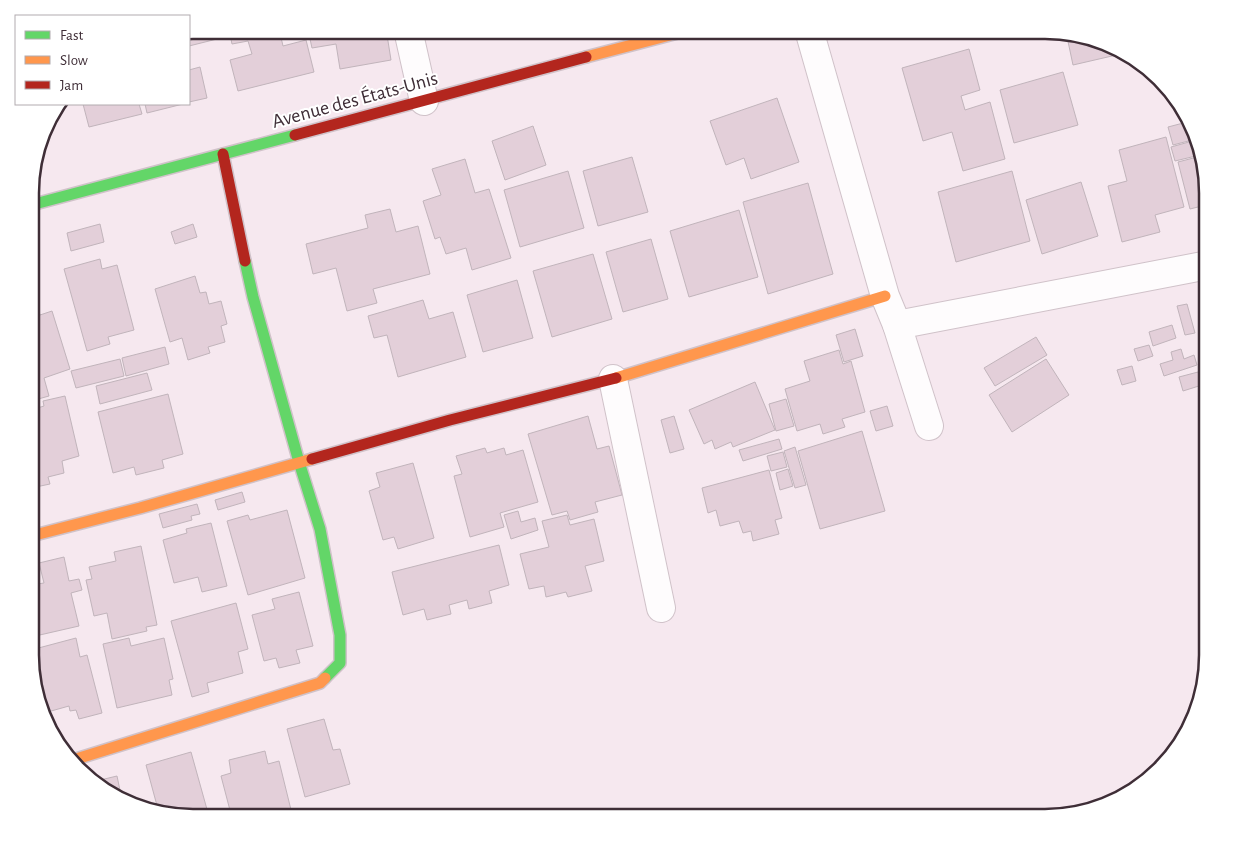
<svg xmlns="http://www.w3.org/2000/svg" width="1238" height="848" font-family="'Alegreya Sans',sans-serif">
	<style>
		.building { fill: #e3cfd9; stroke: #c1b4bb }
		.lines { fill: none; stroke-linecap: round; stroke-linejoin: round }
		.street-casing { stroke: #d0c2c9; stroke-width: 30 }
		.fast-casing { stroke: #d0c2c9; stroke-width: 14 }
		.slow-casing { stroke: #d0c2c9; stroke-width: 14 }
		.jam-casing { stroke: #d0c2c9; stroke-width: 14 }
		.street { stroke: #fefcfd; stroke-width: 28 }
		.fast { stroke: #63d668; stroke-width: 11 }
		.slow { stroke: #ff974d; stroke-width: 11 }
		.jam { stroke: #b3261e; stroke-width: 11 }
		.labels { text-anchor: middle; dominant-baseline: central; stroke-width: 4; stroke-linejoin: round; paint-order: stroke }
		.street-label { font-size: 20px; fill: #3f2e37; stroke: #fff }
		.rim { fill: none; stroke: #3f2e37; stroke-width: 2.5 }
	</style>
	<rect width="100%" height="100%" fill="#f6e8ef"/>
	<g class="building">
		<path d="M193,30H216L217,39L189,46V31Z"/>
		<path d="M229,30H290L280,33L283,46L306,40L314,72L238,91L230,60L252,54L248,41L232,44Z"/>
		<path d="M308,30H391L392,34L387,35L391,60L340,69L336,44L312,48Z"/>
		<path d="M1066,32L1098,39L1125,53L1073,65Z"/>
		<path d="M969,49L980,90L961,96L965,110L990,102L1005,159L963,171L952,132L923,141L902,68Z"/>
		<path d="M200,67L207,98L189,102V70Z"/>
		<path d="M1063,72L1078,125L1014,143L1000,90Z"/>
		<path d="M777,98L799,162L751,179L744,158L726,165L710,121Z"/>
		<path d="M83,104H139L142,114L89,127Z"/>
		<path d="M145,104H183L147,113Z"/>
		<path d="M1191,121L1196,139L1173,145L1168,127Z"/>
		<path d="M533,126L546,165L505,180L492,141Z"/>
		<path d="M1166,137L1184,207L1155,215L1160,232L1122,242L1108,186L1127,181L1119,150Z"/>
		<path d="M1196,140L1200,155L1175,161L1171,147Z"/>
		<path d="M1201,156L1208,182V210L1206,205L1190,209L1178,162Z"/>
		<path d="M632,157L648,212L598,226L583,171Z"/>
		<path d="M465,159L475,193L489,189L511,258L472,270L466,248L446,254L440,237L435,239L423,201L441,195L432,169Z"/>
		<path d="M568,171L584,228L520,247L504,190Z"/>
		<path d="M1012,171L1030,241L956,262L938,192Z"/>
		<path d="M1081,182L1098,236L1042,254L1026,200Z"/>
		<path d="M808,183L833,274L768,294L743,202Z"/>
		<path d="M390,209L396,232L418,226L430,274L373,289L377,303L347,311L336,268L313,274L306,244L368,228L365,215Z"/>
		<path d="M739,210L758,277L689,297L670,231Z"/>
		<path d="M100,224L104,242L71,251L67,233Z"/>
		<path d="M193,224L197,237L175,244L171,232Z"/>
		<path d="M651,239L668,299L623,312L606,252Z"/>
		<path d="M593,254L612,319L552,337L533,271Z"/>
		<path d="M100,259L102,269L117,265L134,330L108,337L110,344L87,351L64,269Z"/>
		<path d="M195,276L200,293L206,292L209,304L221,301L227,324L221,326L225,342L208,347L210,353L188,360L182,338L170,342L155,289Z"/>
		<path d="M517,280L533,338L483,352L467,295Z"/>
		<path d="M423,300L429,319L453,312L466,357L398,377L387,335L374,338L368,316Z"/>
		<path d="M36,301L40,315L52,311L70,369L44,378L49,396L31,401V302Z"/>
		<path d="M1187,304L1195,333L1185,335L1177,306Z"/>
		<path d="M1172,325L1176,338L1153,346L1149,332Z"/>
		<path d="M855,329L863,356L844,362L836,335Z"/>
		<path d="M1036,337L1047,355L995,386L984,368Z"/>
		<path d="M1149,345L1153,356L1138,361L1134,349Z"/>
		<path d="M165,347L169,364L126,376L122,358Z"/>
		<path d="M1181,349L1184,359L1194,355L1197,365L1164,376L1160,364L1173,360L1171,352Z"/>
		<path d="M839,350L843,364L851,361L865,412L842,419L845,427L823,434L820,424L797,431L785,389L810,381L804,361Z"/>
		<path d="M120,359L124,376L76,388L71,371Z"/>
		<path d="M1046,359L1069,395L1012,432L989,395Z"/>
		<path d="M1132,366L1136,381L1122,385L1117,370Z"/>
		<path d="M1198,372L1202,385L1183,391L1179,377Z"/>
		<path d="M147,373L152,390L100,404L96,386Z"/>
		<path d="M755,382L775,430L733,447L731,442L715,449L712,440L704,444L689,410Z"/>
		<path d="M168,394L183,454L162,460L164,468L136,475L134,467L113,473L98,412Z"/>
		<path d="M65,396L79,456L62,461L64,473L48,477L50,484L31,488V410L44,406L43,401Z"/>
		<path d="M786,399L794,426L776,431L769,404Z"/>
		<path d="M887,406L893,426L876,431L870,411Z"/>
		<path d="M588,416L597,449L609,446L622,495L595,502L598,512L570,520L567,511L552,515L528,434Z"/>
		<path d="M674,416L684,449L670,453L661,420Z"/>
		<path d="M862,431L885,511L820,529L798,451Z"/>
		<path d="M779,439L782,449L743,461L739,450Z"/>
		<path d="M795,447L806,485L795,488L784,451Z"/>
		<path d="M485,448L487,453L504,448L506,455L523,450L538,502L500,513L504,527L470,537L454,476L462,474L456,456Z"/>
		<path d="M783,452L787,467L771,471L767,456Z"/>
		<path d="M413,463L434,538L398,549L394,537L383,540L369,491L380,487L376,473Z"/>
		<path d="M788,469L793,486L780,490L776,473Z"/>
		<path d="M769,470L782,518L775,520L779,534L753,541L751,531L743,533L739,521L720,526L716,510L708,513L702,488Z"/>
		<path d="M242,492L245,502L218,510L215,500Z"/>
		<path d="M197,504L200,514L191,516L192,520L163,528L159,514Z"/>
		<path d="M287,510L305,578L248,595L227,521L248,515L250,520Z"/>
		<path d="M518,511L521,522L535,518L538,530L511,539L504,515Z"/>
		<path d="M567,515L570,525L594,519L604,561L585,566L592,591L568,597L566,592L546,597L544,586L529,589L520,554L549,547L542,521Z"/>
		<path d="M211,523L227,586L202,592L198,577L174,583L163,540L187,533L186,529Z"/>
		<path d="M499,545L509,585L489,591L492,603L469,609L467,600L449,605L451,614L427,620L424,609L403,615L392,572Z"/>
		<path d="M141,546L157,625L146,627L147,631L112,639L107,613L94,616L86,580L92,579L89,567L116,561L114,552Z"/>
		<path d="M64,557L69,581L79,579L82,590L71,593L79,626L31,637V585L44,583L39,563Z"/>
		<path d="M299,592L313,646L296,650L300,663L279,668L276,658L264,661L252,615L275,609L272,599Z"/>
		<path d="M236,603L248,649L238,652L243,673L207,683L209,692L192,697L171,621Z"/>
		<path d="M76,638L80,657L87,655L102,713L79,719L76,710L70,711L69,706L44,713L31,672V650Z"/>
		<path d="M129,638L131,646L164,638L173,679L169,680L172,695L117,708L103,644Z"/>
		<path d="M324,719L333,750L340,749L350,784L305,797L287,729Z"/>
		<path d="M265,751L268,764L279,761L293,818H232L221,776L231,773L229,760Z"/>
		<path d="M191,752L208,813L194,818L170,815L169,812L159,813L146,765Z"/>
		<path d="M117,776L122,800L92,782Z"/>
	</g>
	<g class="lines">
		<defs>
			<g id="street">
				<path d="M408,30L424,101"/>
				<path d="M809,30L885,296L897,325L929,426"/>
				<path d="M897,325L1208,265"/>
				<path d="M613,379L661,608"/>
			</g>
			<g id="fast">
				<path d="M31,205L295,135"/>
				<path d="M245,261L253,297L299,462L320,529L340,635V663L325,678"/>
			</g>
			<g id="slow">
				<path d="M586,57L689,30"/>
				<path d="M616,378L885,296"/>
				<path d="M31,536L140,508L312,459"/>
				<path d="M73,760L320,683L325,678"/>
			</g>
			<g id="jam">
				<path d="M295,135L586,57"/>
				<path d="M223,154L245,261"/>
				<path d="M312,459L450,420L616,378"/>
			</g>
		</defs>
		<use href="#street" class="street-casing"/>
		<use href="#fast" class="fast-casing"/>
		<use href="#slow" class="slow-casing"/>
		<use href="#jam" class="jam-casing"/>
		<use href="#street" class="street"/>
		<use href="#fast" class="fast"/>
		<use href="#slow" class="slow"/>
		<use href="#jam" class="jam"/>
	</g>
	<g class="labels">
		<g class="street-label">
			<text transform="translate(355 100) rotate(-15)">Avenue des États-Unis</text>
		</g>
	</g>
	<path d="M0 0H1238V848H0ZM193 39H1045A154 154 0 0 1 1199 193V655A154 154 0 0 1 1045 809H193A154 154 0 0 1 39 655V193A154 154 0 0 1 193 39Z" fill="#fff" fill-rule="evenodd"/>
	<path class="rim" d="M193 39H1045A154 154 0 0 1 1199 193V655A154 154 0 0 1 1045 809H193A154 154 0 0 1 39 655V193A154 154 0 0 1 193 39Z"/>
	<rect x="15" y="15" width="175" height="90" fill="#ffffff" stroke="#b2abaf"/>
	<rect x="25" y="31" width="25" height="8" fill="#63d668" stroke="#b2abaf"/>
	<text x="60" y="40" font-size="15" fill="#3f2e37">Fast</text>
	<rect x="25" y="56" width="25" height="8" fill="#ff974d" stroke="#b2abaf"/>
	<text x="60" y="65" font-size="15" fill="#3f2e37">Slow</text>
	<rect x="25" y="81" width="25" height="8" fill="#b3261e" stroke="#b2abaf"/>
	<text x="60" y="90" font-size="15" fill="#3f2e37">Jam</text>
</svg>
